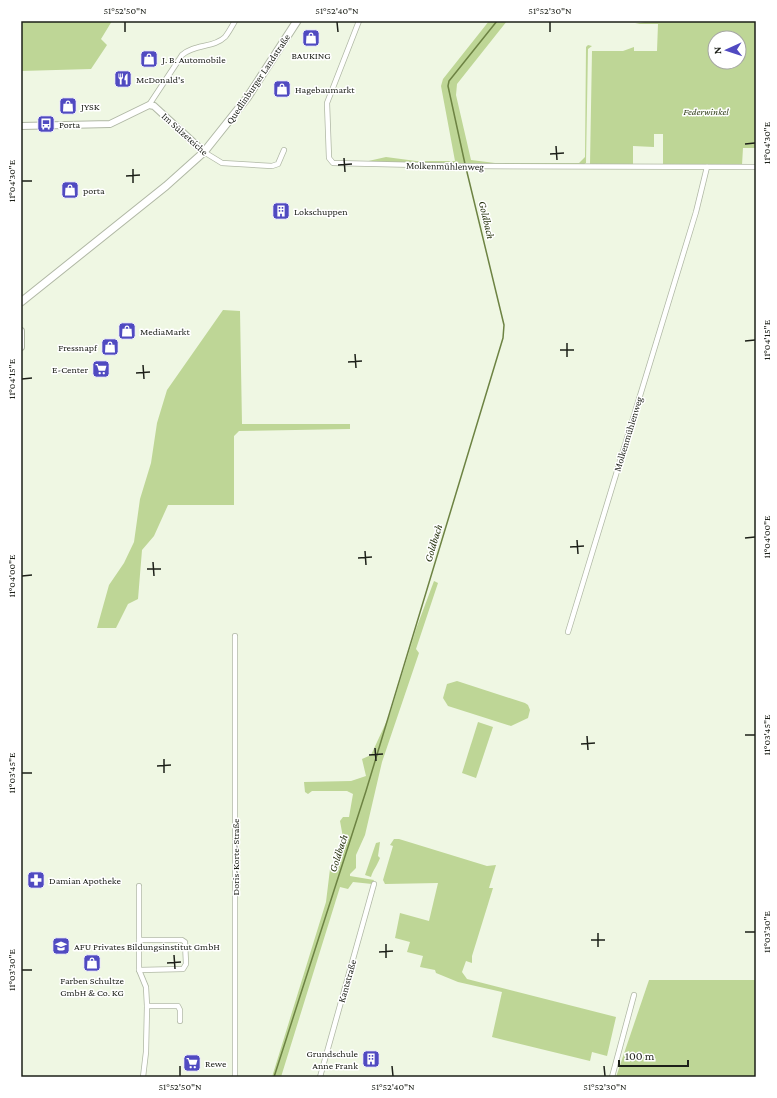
<svg xmlns="http://www.w3.org/2000/svg" width="777" height="1098" font-family="'Crimson Pro',serif">
	<style>
		.green { fill: #bed696; fill-rule: evenodd }
		.lines { fill: none; stroke-linecap: round; stroke-linejoin: round }
		.stream { stroke: #6d8343; stroke-width: 1.5 }
		.minor-casing { stroke: #b0b8a5; stroke-width: 6 }
		.tertiary-casing { stroke: #b0b8a5; stroke-width: 8 }
		.secondary-casing { stroke: #b0b8a5; stroke-width: 9 }
		.minor { stroke: #fff; stroke-width: 4.5 }
		.tertiary { stroke: #fff; stroke-width: 6 }
		.secondary { stroke: #fff; stroke-width: 7 }
		.ticks { fill: none; stroke: #1d2019; stroke-width: 1.5 }
		.labels { text-anchor: middle; dominant-baseline: central; stroke-width: 3; stroke-linejoin: round; paint-order: stroke }
		.poi-label { font-size: 10px; fill: #1d2019; stroke: #fff; text-anchor: start }
		.street-label { font-size: 10px; fill: #1d2019; stroke: #fff }
		.park-label { font-size: 10px; font-style: italic; fill: #323f1a; stroke: #fff }
		.water-label { font-size: 11px; font-style: italic; fill: #25310c; stroke: #fff }
		.neatline { fill: none; stroke: #1d2019; stroke-width: 1.5 }
		.ticks-label { font-size: 10px; text-anchor: middle; fill: #1d2019 }
	</style>
	<rect width="100%" height="100%" fill="#eff7e3"/>
	<g class="green">
		<path d="M21,21H112L101,39L107,45L91,69L21,71Z"/>
		<path d="M489,21H507L457,84L456,95L471,160L495,163H579L585,157L586,47L588,45L592,46L588,49L586,163L583,165L359,164V161L364,162L386,157L416,161H455L441,86L443,79Z"/>
		<path d="M650,21H756V148H743L742,165H663V134H654V147L633,146V164H590L592,51H623L634,47V51H657L658,24H635ZM715,38H739V62H715Z"/>
		<path d="M223,310L240,311L242,424H350V429L239,431L234,436V505H168L154,536L142,550L138,599L128,604L116,628H97L109,585L124,563L134,542L140,499L151,463L157,423L167,390Z"/>
		<path d="M434,581L438,583L416,649L419,653L382,762L365,835L356,855V868L350,874V876L374,880L372,884L353,882L348,889L340,887L281,1077H272L326,902L330,869L339,859L344,843L340,821L343,817H349L353,794L347,791H312L308,794L305,792L304,782L351,781L366,776L362,759L371,755L390,714L416,629Z"/>
		<path d="M457,681L525,703L528,705L530,710L528,718L511,726L448,706L443,698L447,684Z"/>
		<path d="M478,722L493,727L476,778L462,773Z"/>
		<path d="M394,839H399L487,866L496,865L489,888H493L472,956V963L466,961L462,972L467,979L616,1017L607,1056L592,1052L590,1061L492,1037L502,992L458,982L436,973L435,970L420,967L423,956L407,952L410,942L395,938L400,913L429,921L438,883L385,884L383,880L393,846L390,845Z"/>
		<path d="M380,842L378,856L380,858C377,866 373,870 371,877L365,875L376,843Z"/>
		<path d="M649,980H756V1077H616Z"/>
	</g>
	<g class="lines">
		<g class="stream">
			<path d="M465,164L448,86L449,81L497,21"/>
			<path d="M274,1077L366,791L503,338L504,325L466,168"/>
		</g>
		<defs>
			<g id="minor">
				<path d="M359,21L327,103L329,158L333,163L463,166L756,167"/>
				<path d="M149,105L182,55C194,44 214,48 225,37C229,32 232,26 235,21"/>
				<path d="M204,152L222,163L272,166L278,164L284,150"/>
				<path d="M568,632L696,212L707,167"/>
				<path d="M139,886V970L146,987L147,1006L146,1052L143,1077"/>
				<path d="M139,970L183,969L186,964L185,942L182,940H139"/>
				<path d="M147,1006H178L180,1010V1021"/>
				<path d="M235,1077V636"/>
				<path d="M320,1077L374,884"/>
				<path d="M612,1077L634,995"/>
			</g>
			<g id="tertiary">
				<path d="M21,126L110,124L149,105L154,106L204,152"/>
				<path d="M21,331V347"/>
			</g>
			<path id="secondary" d="M21,302L166,186L204,152L247,98L297,21"/>
		</defs>
		<use href="#minor" class="minor-casing"/>
		<use href="#tertiary" class="tertiary-casing"/>
		<use href="#secondary" class="secondary-casing"/>
		<use href="#minor" class="minor"/>
		<use href="#tertiary" class="tertiary"/>
		<use href="#secondary" class="secondary"/>
	</g>
	<path class="ticks" d="M125,22V32M337,22L338,32M550,22V32M745,144L755,143M556,146L557,160M550,154L564,153M344,158L345,172M338,165L352,164M133,169V183M126,176L140,175M22,181H32M745,341L755,340M567,343V357M560,350H574M355,354L356,368M348,362L362,361M143,365L144,379M136,373L150,372M22,379L32,378M745,538L755,537M577,540L578,554M570,547L584,546M365,551L366,565M358,558L372,557M153,562L154,576M147,569H161M22,576L32,575M745,735H755M587,736L588,750M581,744L595,743M375,748L376,761M369,755L383,754M164,759V773M157,766L171,765M22,773H32M745,932H755M598,933V947M591,940H605M386,944V958M379,952L393,951M174,955L175,969M167,963L181,962M22,970H32M180,1066V1076M392,1066L393,1076M604,1066L605,1076"/>
	<defs>
		<symbol id="shop-square" viewBox="-11 -11 22 22"><rect x="-9" y="-9" width="18" height="18" rx="4" fill="#504ac1" stroke="#fff"/><path d="M-5-2.5h2.3a2.7 3.5 0 0 1 5.4 0H5L5.5 6h-11ZM-1.5-2.5h3a1.5 2.3 0 0 0-3 0Z" fill="#fff"/></symbol>
		<symbol id="restaurant-square" viewBox="-11 -11 22 22"><rect x="-9" y="-9" width="18" height="18" rx="4" fill="#504ac1" stroke="#fff"/><path d="M-5-6h1v4h1v-4h1v4h1v-4h1v5L-1.5 .5V6h-2V.5L-5-1ZM5-6V6H3V1.5H1.5Q1.5-4 5-6Z" fill="#fff"/></symbol>
		<symbol id="bus-square" viewBox="-11 -11 22 22"><rect x="-9" y="-9" width="18" height="18" rx="4" fill="#504ac1" stroke="#fff"/><path d="M-5-6H5V4H4V6H2V4H-2V6H-4V4H-5ZM-3.5-4V0h7V-4ZM-3.5 1.2v1.5H-2V1.2ZM2 1.2v1.5H3.5V1.2Z" fill="#fff"/></symbol>
		<symbol id="building-square" viewBox="-11 -11 22 22"><rect x="-9" y="-9" width="18" height="18" rx="4" fill="#504ac1" stroke="#fff"/><path d="M-4-6H4V6H1V3H-1V6H-4ZM-2.5-4.3h1.7v1.8h-1.7ZM.8-4.3h1.7v1.8H.8ZM-2.5-1h1.7V.8h-1.7ZM.8-1h1.7V.8H.8Z" fill="#fff"/></symbol>
		<symbol id="supermarket-square" viewBox="-11 -11 22 22"><rect x="-9" y="-9" width="18" height="18" rx="4" fill="#504ac1" stroke="#fff"/><path d="M-6-5.5h2.5l.6 2H6L4.5 2H-2.5L-4.4-4H-6ZM-1.5 3.2a1.3 1.3 0 1 0 .1 0ZM3 3.2a1.3 1.3 0 1 0 .1 0Z" fill="#fff"/></symbol>
		<symbol id="pharmacy-square" viewBox="-11 -11 22 22"><rect x="-9" y="-9" width="18" height="18" rx="4" fill="#504ac1" stroke="#fff"/><path d="M-2-6h4v4h4v4h-4v4h-4v-4h-4v-4h4Z" fill="#fff"/></symbol>
		<symbol id="university-square" viewBox="-11 -11 22 22"><rect x="-9" y="-9" width="18" height="18" rx="4" fill="#504ac1" stroke="#fff"/><path d="M0-5L7-2L0 1L-7-2ZM-4 1L0 2.5L4 1V4Q0 6-4 4Z" fill="#fff"/></symbol>
	</defs>
	<g fill-rule="evenodd">
		<use href="#shop-square" x="301" y="28" width="20" height="20"/>
		<use href="#shop-square" x="139" y="49" width="20" height="20"/>
		<use href="#restaurant-square" x="113" y="69" width="20" height="20"/>
		<use href="#shop-square" x="272" y="79" width="20" height="20"/>
		<use href="#shop-square" x="58" y="96" width="20" height="20"/>
		<use href="#bus-square" x="36" y="114" width="20" height="20"/>
		<use href="#shop-square" x="60" y="180" width="20" height="20"/>
		<use href="#building-square" x="271" y="201" width="20" height="20"/>
		<use href="#shop-square" x="117" y="321" width="20" height="20"/>
		<use href="#shop-square" x="100" y="337" width="20" height="20"/>
		<use href="#supermarket-square" x="91" y="359" width="20" height="20"/>
		<use href="#pharmacy-square" x="26" y="870" width="20" height="20"/>
		<use href="#university-square" x="51" y="936" width="20" height="20"/>
		<use href="#shop-square" x="82" y="953" width="20" height="20"/>
		<use href="#building-square" x="361" y="1049" width="20" height="20"/>
		<use href="#supermarket-square" x="182" y="1053" width="20" height="20"/>
	</g>
	<g class="labels">
		<g class="poi-label">
			<text x="311" y="55" text-anchor="middle">BAUKING</text>
			<text x="162" y="59">J. B. Automobile</text>
			<text x="136" y="79">McDonald's</text>
			<text x="295" y="89">Hagebaumarkt</text>
			<text x="81" y="106">JYSK</text>
			<text x="59" y="124">Porta</text>
			<text x="83" y="190">porta</text>
			<text x="294" y="211">Lokschuppen</text>
			<text x="140" y="331">MediaMarkt</text>
			<text x="97" y="347" text-anchor="end">Fressnapf</text>
			<text x="88" y="369" text-anchor="end">E-Center</text>
			<text x="49" y="880">Damian Apotheke</text>
			<text x="74" y="946">AFU Privates Bildungsinstitut GmbH</text>
			<text x="92" y="980" text-anchor="middle">Farben Schultze<tspan x="92" dy="12">GmbH &amp; Co. KG</tspan></text>
			<text x="358" y="1053" text-anchor="end">Grundschule<tspan x="358" dy="12">Anne Frank</tspan></text>
			<text x="205" y="1063">Rewe</text>
		</g>
		<g class="street-label">
			<text transform="translate(258 79) rotate(-56)">Quedlinburger Landstraße</text>
			<text transform="translate(185 134) rotate(42)">Im Sülzeteiche</text>
			<text transform="translate(445 166) rotate(1)">Molkenmühlenweg</text>
			<text transform="translate(628 434) rotate(-73)">Molkenmühlenweg</text>
			<text transform="translate(235 857) rotate(-90)">Doris-Korte-Straße</text>
			<text transform="translate(347 981) rotate(-74)">Kantstraße</text>
		</g>
		<g class="park-label">
			<text x="706" y="111">Federwinkel</text>
		</g>
		<g class="water-label">
			<text transform="translate(487 220) rotate(77)">Goldbach</text>
			<text transform="translate(433 543) rotate(-73)">Goldbach</text>
			<text transform="translate(338 853) rotate(-72)">Goldbach</text>
		</g>
	</g>
	<rect width="777" height="1098" fill="none" stroke="#ffffff" stroke-width="44"/>
	<g transform="translate(727 50) rotate(267)"><circle r="19" fill="#ffffff" stroke="#a5a6a3"/>
	<path d="M0-3L7 15L0 10L-7 15Z" fill="#504ac1"/>
	<text y="-6" font-size="11" font-weight="bold" text-anchor="middle" fill="#1d2019">N</text>
	</g>
	<path d="M619 1060v6h69v-6" fill="none" stroke="#1d2019" stroke-width="2"/>
	<text x="625" y="1060" font-size="12" fill="#1d2019" stroke="#ffffff" stroke-width="3" paint-order="stroke">100 m</text>
	<rect x="22" y="22" width="733" height="1054" class="neatline"/>
	<g class="ticks-label">
		<text x="125" y="14">51°52'50"N</text>
		<text x="337" y="14">51°52'40"N</text>
		<text x="550" y="14">51°52'30"N</text>
		<text transform="translate(766 143) rotate(-90)" y="4">11°04'30"E</text>
		<text transform="translate(11 181) rotate(-90)" y="4">11°04'30"E</text>
		<text transform="translate(766 340) rotate(-90)" y="4">11°04'15"E</text>
		<text transform="translate(11 379) rotate(-90)" y="4">11°04'15"E</text>
		<text transform="translate(766 537) rotate(-90)" y="4">11°04'00"E</text>
		<text transform="translate(11 576) rotate(-90)" y="4">11°04'00"E</text>
		<text transform="translate(766 735) rotate(-90)" y="4">11°03'45"E</text>
		<text transform="translate(11 773) rotate(-90)" y="4">11°03'45"E</text>
		<text transform="translate(766 932) rotate(-90)" y="4">11°03'30"E</text>
		<text transform="translate(11 970) rotate(-90)" y="4">11°03'30"E</text>
		<text x="180" y="1090">51°52'50"N</text>
		<text x="393" y="1090">51°52'40"N</text>
		<text x="605" y="1090">51°52'30"N</text>
	</g>
</svg>
